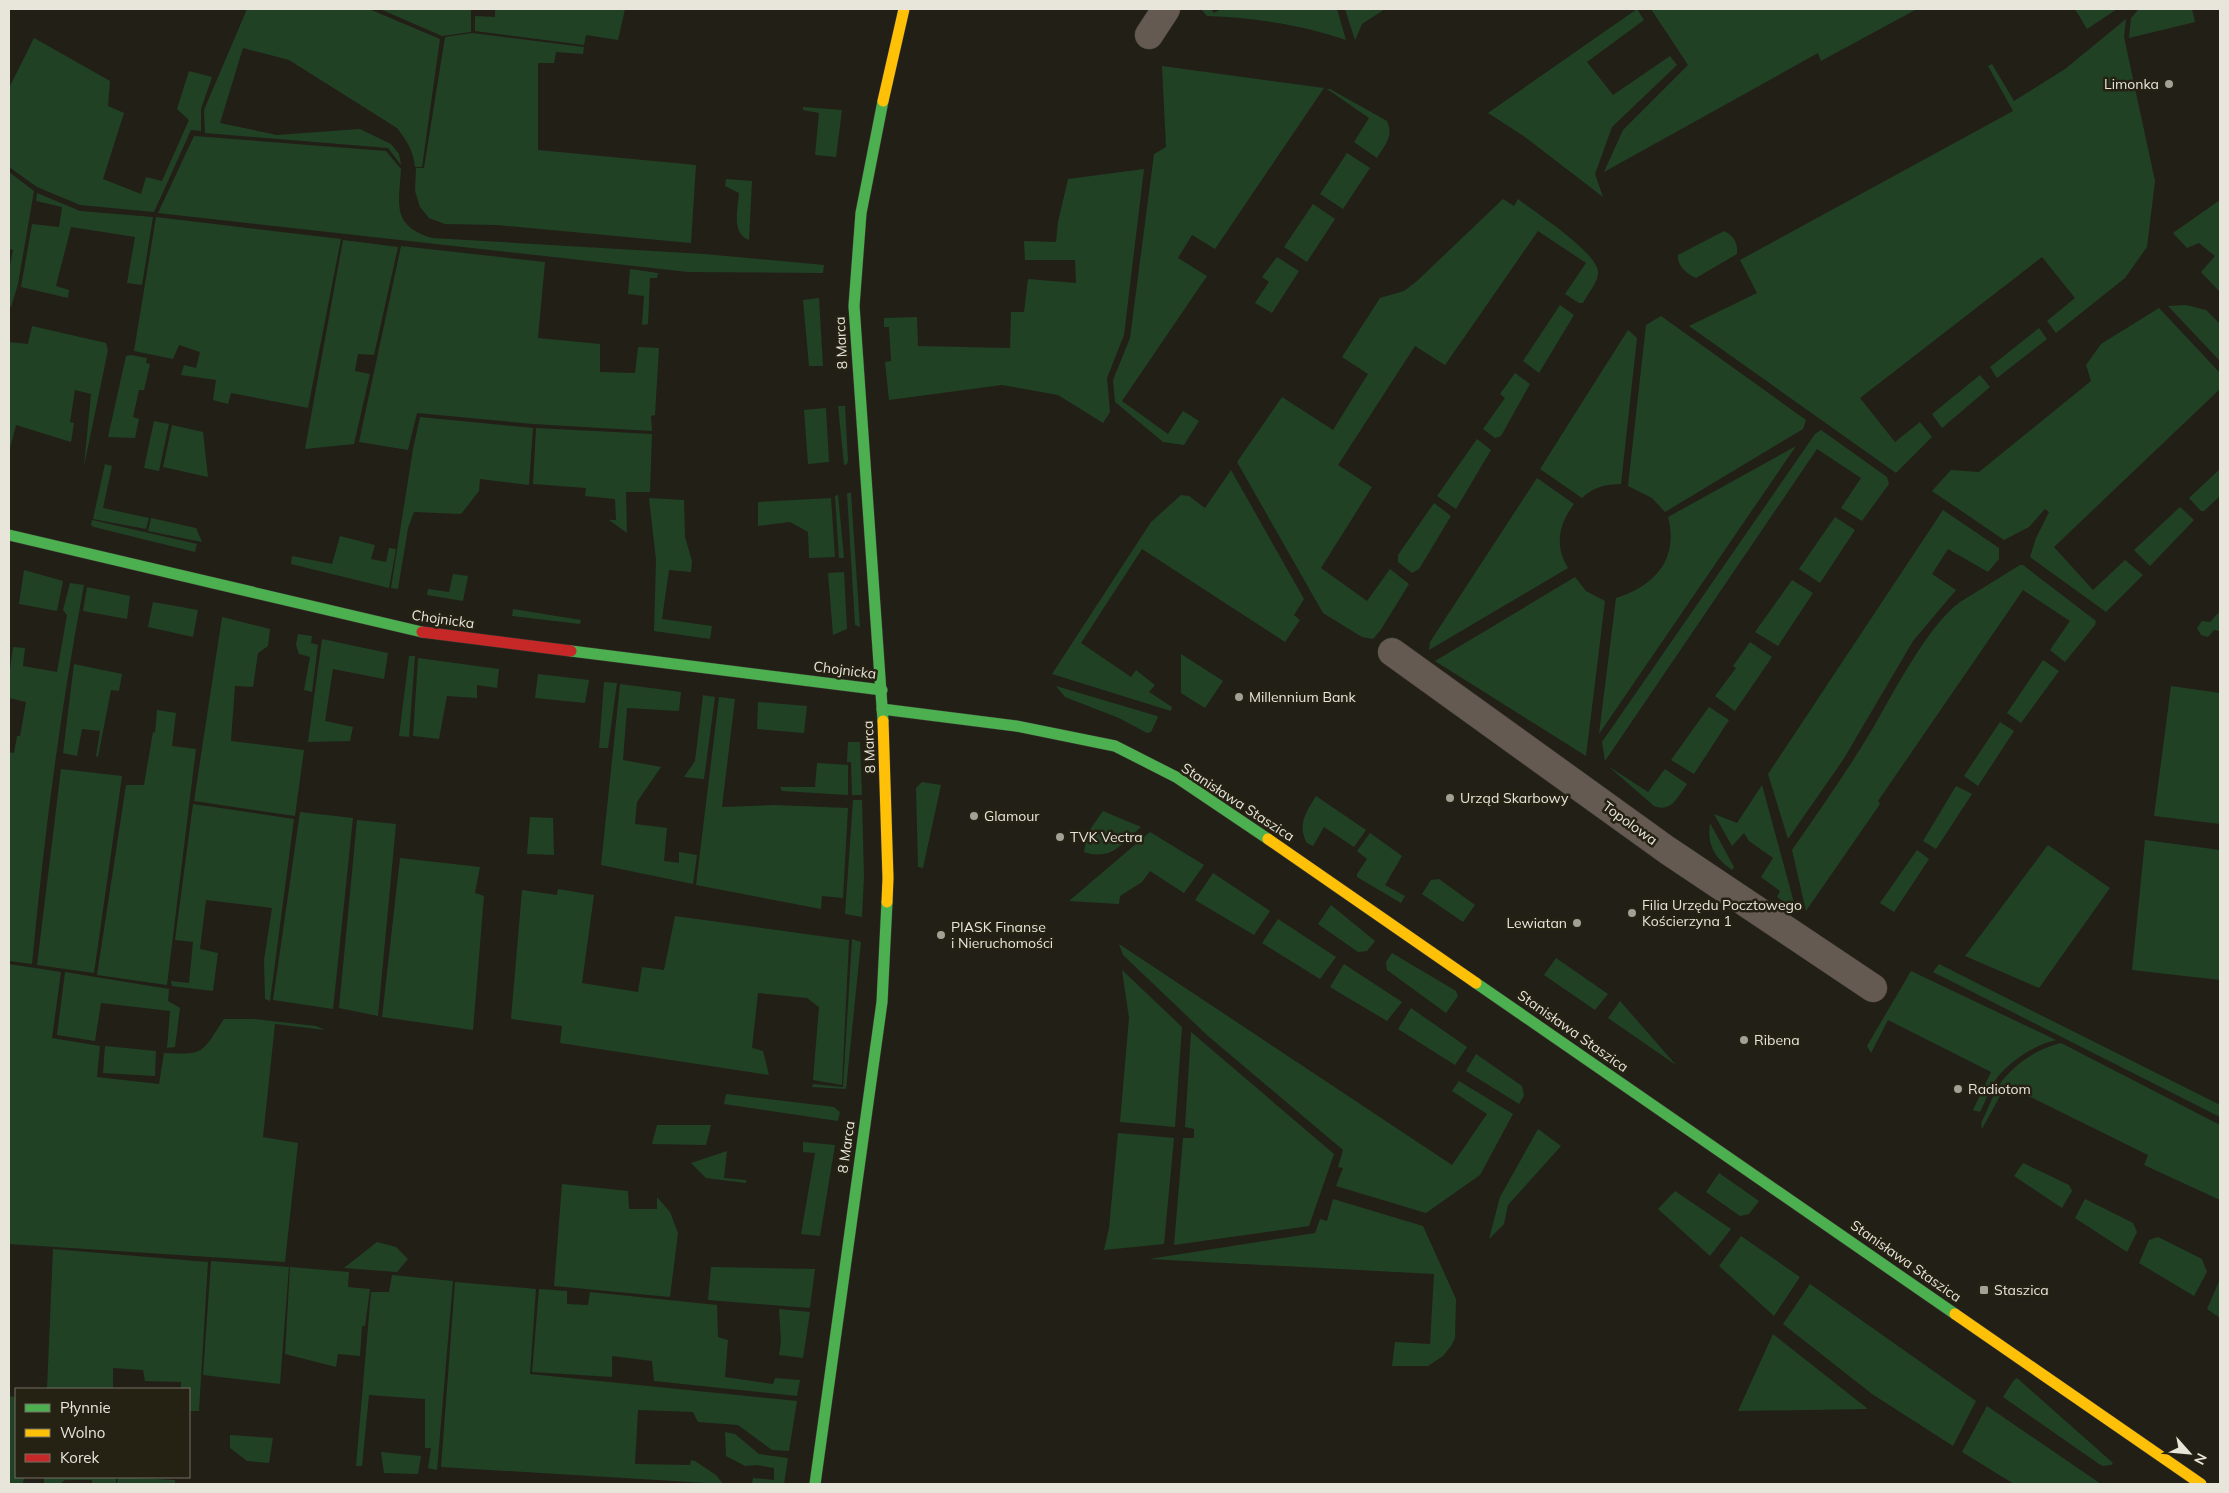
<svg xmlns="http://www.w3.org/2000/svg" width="2229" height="1493" font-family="Mulish,sans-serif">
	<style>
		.green { fill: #214125 }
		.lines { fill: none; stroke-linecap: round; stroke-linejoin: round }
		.street-casing { stroke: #3d3a33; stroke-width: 29 }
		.fast-casing { stroke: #3d3a33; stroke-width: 12 }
		.slow-casing { stroke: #3d3a33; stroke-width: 12 }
		.jam-casing { stroke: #3d3a33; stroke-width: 12 }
		.street { stroke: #655a51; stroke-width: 28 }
		.fast { stroke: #4caf50; stroke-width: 11 }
		.slow { stroke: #ffc107; stroke-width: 11 }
		.jam { stroke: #c62828; stroke-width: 11 }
		.poi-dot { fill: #a3a096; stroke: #262213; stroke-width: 2 }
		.labels { text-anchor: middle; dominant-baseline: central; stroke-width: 5; stroke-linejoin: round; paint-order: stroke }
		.poi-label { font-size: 14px; fill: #e8e5db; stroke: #262213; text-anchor: start }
		.street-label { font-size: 14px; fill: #e8e5db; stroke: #262213 }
	</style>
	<rect width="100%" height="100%" fill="#221f17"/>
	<g class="green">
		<path d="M247,9H369L440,39L422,167H415C413,150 407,141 397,128L289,60L243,48L220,123L277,135L360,129L391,144L399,154L401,165L388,148L205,133L204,110Z"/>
		<path d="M380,9H471V32L442,36Z"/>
		<path d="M495,9H625L618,40L586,35L584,45L475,31V16L495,17Z"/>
		<path d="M1201,9H1211L1214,13L1221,9H1337L1346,40C1300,24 1255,18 1207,16Z"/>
		<path d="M1345,9H1385L1362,24L1355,40Z"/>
		<path d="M1637,9L1644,20L1587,62L1613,95L1670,56L1677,65L1612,127L1595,174L1603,197L1525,137L1488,113Z"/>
		<path d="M1651,9H1917L1821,61L1818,53L1604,172L1623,130L1688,65Z"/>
		<path d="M2075,9H2117L2087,29Z"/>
		<path d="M2139,9H2192L2195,22L2129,38L2131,18Z"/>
		<path d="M2126,19L2124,37L2155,181L2147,247L2125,278L2056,333L2047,321L2075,298L2042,257L1860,398L1895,442L1920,422L1932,437L1896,473L1689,326L1757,293L1740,260L2013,111L1988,66L1992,64L2014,101L2065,69Z"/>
		<path d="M472,33L584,47L583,54L556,52L554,63H538V150L696,165L691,243L496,225L445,224L429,218L420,207L415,191L416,168H424L445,37Z"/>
		<path d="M34,38L110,81L108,106L124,113L103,179L141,194L146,177L162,181L189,120L177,109L189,71L212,77L201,109V131L191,130L154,212L80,205L37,187L9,167V88Z"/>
		<path d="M1162,66L1324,88L1215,249L1192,235L1178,258L1207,276L1122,401L1168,434L1183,411L1199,421L1184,445L1163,442L1115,402L1113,380L1130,338L1154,154L1166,147Z"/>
		<path d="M1327,89H1330L1387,121C1394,136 1385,145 1377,158L1354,142L1369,118Z"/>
		<path d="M803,107L842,110L836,157L815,155L819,113L803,110Z"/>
		<path d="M194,136L386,151L401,169C399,205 391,225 432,238L704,254L824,265L823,273L688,272L158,213Z"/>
		<path d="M1347,153L1370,168L1343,209L1320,194Z"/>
		<path d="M1144,169L1124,335L1107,378L1110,412L1103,423L1058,395L1002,385L889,400L885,362L891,361L889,327H884V318L917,317L918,346L1010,348L1011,312H1024L1028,279L1076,283L1075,260H1025L1024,241L1056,242L1058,222L1068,179Z"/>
		<path d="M9,172L34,191L18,284L11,307L9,306V270L13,250L9,249Z"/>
		<path d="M726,179L752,181L749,240C731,233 738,209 739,193L725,186Z"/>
		<path d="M37,193L80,211L153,217L142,285L127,283L135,237L71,227L56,286L69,290L68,298L21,287L32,224L59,227L62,207L36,201Z"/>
		<path d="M1503,199L1514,206L1518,199C1535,212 1597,252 1598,272C1599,281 1587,295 1583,303H1579L1565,294L1586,263L1538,231L1445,365L1415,346L1338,465L1372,487L1321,568L1367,601L1390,569L1409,584L1380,631L1373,639L1362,637L1323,613L1237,462L1282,397L1333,430L1368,374L1342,357L1380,298L1404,291L1417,281Z"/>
		<path d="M2220,200V292L2201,272L2215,256L2199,243L2187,248L2173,233Z"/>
		<path d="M1313,204L1335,219L1307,262L1284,247Z"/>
		<path d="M156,217L341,239L308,408L231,393L228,404L213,400L216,380L181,375L184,365L196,368L200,352L179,345L173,359L134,351Z"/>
		<path d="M1724,231C1734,236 1738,243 1737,254L1696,278C1687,274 1677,266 1678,255Z"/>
		<path d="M343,240L398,247L374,355L358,354L355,371L370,374L354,444L305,449Z"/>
		<path d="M401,246L545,262L538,338L600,344V372L635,373L638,347L659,348L655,415L651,416L652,431L533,424L417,413L408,450L359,442Z"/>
		<path d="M1277,257L1299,271L1272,313L1255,303L1269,282L1262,277Z"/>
		<path d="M630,269L658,273L657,278H650L648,324L642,325L644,296L628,294Z"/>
		<path d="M819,298L823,366H809L803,300Z"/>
		<path d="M1560,305L1574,315L1539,373L1523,361Z"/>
		<path d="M2186,305L2206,310L2220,324V361L2168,306Z"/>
		<path d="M2159,308L2220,373V389L2054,547L2093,590L2125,560L2143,575L2106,612L2030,557L2036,538L2049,512L2045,509L2029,527L2004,540L1932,491L1951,470L1979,472L2091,381L2086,365L2101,344Z"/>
		<path d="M1661,316L1806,420L1803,429L1665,512L1652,498L1628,486L1646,325Z"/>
		<path d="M32,326L106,343L108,350L84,466L91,394L75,390L70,422L74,423L71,442L16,425L9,452V342L28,344Z"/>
		<path d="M2039,328L2047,339L1997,378L1990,367Z"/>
		<path d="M1628,330L1637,338L1621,484C1606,484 1593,487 1582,498L1540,469Z"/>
		<path d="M131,355L147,358L146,363L150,364L144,390H139L133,417L139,419L135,438L108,437L126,356Z"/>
		<path d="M1515,373L1530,384L1501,436L1495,438L1483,429L1505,398L1500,394Z"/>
		<path d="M1980,375L1990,387L1942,428L1932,414Z"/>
		<path d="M838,406H845L848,461L847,464L844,465Z"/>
		<path d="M826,408L829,462L808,464L804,410Z"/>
		<path d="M420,417L533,428L529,485L480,479L479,491L461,514L414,512L408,528L398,589L391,588L413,449Z"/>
		<path d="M154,421L169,424L159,471L144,468Z"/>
		<path d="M172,425L203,432L208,477L163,467Z"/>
		<path d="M536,428L652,434L650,492H626L627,533L609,520H616L615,499L585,496L586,488L533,484Z"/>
		<path d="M1821,430L1887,477L1889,484L1862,521L1841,508L1861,478L1817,449L1605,761L1602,742L1815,434Z"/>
		<path d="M1477,439L1491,450L1456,509L1437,496Z"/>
		<path d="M1796,446L1599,734L1616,598C1655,586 1679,559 1668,517Z"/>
		<path d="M105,464L112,466L103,508L149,518L146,529L93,519Z"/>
		<path d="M2220,469V496L2204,511H2201L2189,498Z"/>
		<path d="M1231,470L1304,599L1294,615L1300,620L1285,642L1142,549L1081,643L1131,677L1136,670L1155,685L1149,692L1172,707L1171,711L1052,674L1151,522L1181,495L1189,496L1205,508Z"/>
		<path d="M1537,478L1574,504C1559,524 1554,545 1568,568L1429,650L1430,642Z"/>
		<path d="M847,493H851L860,627L855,625Z"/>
		<path d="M838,495L844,558H839L835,496Z"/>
		<path d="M649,498L684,500L685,537L692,561L691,572L669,570L662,619L712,626L710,639L654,631L656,560Z"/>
		<path d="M831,498L835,557L809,558L808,532L790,522L758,526V502Z"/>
		<path d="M1434,503L1451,516L1419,569L1412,573L1398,562V555Z"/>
		<path d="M2180,507L2194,520L2150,566L2134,550Z"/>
		<path d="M1943,510L1999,548V559L1988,572L1948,549L1932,574L1956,590L1913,641L1843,760L1788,839L1768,774Z"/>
		<path d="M1835,517L1855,530L1820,583L1799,569Z"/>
		<path d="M151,518L196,528L202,542L148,531Z"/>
		<path d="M92,520L197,544L195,552L94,527L91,525Z"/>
		<path d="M340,536L375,545L371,559L386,562L389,548L396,549L389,588L291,564L292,556L332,564Z"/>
		<path d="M2020,565H2023L2096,621L2095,625L2065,662L2050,650L2070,621L2023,590L1878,801L1880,804L1806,911L1792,850C1819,811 1846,773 1870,733C1892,696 1927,626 1960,602Z"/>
		<path d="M24,570L63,581L57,611L19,604Z"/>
		<path d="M844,572L847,629L833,635L828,573Z"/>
		<path d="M453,574L468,576L463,601L427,595L428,589L449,592Z"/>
		<path d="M1575,577L1586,591L1605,601L1586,756L1435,661Z"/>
		<path d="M1792,580L1813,593L1778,646L1755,632Z"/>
		<path d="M70,583L84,585C60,711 44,837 32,964L9,961V752L14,753L17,736H20L26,702L9,698V677L13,647L25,648L23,666L57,672L67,615L63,610Z"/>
		<path d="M87,587L130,596L127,619L83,611Z"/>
		<path d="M153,602L198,610L193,637L148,627Z"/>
		<path d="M513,609L581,620L580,624L512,616Z"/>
		<path d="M2220,611V631L2214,630L2208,637L2201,635L2197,628L2202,621L2210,622Z"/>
		<path d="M222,617L270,629L268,646L258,653L253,687L235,686L231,741L304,750L295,816L194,801Z"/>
		<path d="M298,634L312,636L311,643L318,645L312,692L304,690L310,657L299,654L296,645Z"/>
		<path d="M322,639L388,653L384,679L333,669L325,721L353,727L350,741L308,742Z"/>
		<path d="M1750,642L1772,657L1735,711L1715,696L1736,668L1733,666Z"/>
		<path d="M1181,654L1223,681L1205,708L1181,693Z"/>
		<path d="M409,656H415L409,737L399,736Z"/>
		<path d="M418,658L499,669L497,688L477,685V698L447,696L439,739L413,736Z"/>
		<path d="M2043,660L2059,671L2021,723L2007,713Z"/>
		<path d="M74,664L122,674L119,691L111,690L98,757L96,756L100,731L82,729L77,756L63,753Z"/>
		<path d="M538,674L589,680L585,703L535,698Z"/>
		<path d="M604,682L617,683L608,748H599Z"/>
		<path d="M620,684L681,692L679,711L627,708L623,760L661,767L637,802L635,824L667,828L664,861L679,863V852L697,855L693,884L601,865Z"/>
		<path d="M1056,686L1157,716L1158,717L1151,732L1147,733L1119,718L1065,697Z"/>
		<path d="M2171,686L2220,693V824L2154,816Z"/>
		<path d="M703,695L715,697L704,779L684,777L695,761Z"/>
		<path d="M719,697L735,699L722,807L775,805L848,808L843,898L822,896L821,909L696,885Z"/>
		<path d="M758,702L807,706L804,733L757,729Z"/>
		<path d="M1709,707L1729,720L1694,774L1671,760Z"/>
		<path d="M157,710L176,713L172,746L196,749L167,985L97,975L126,785H144L153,732L155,733Z"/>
		<path d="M2000,722L2014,731L1978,786L1964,776Z"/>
		<path d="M848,742H860L862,795H852L851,762H847Z"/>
		<path d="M817,763L848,765V795L782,791L780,787H815Z"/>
		<path d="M1608,766L1648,792L1665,769L1687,784C1678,796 1672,813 1654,806Z"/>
		<path d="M61,769L122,776L94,973L37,965Z"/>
		<path d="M922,782L941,785L923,868L918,867L916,788Z"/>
		<path d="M1762,785L1796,910L1777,897L1780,891L1761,877L1773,858L1749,841L1744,833L1732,846L1714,814L1737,823Z"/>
		<path d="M1956,786L1972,794L1936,849L1923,841Z"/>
		<path d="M1316,796L1366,830L1354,847L1324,827L1313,846L1307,843C1297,825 1306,812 1316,796Z"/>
		<path d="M853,800H862L864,876L862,917L845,914Z"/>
		<path d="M193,804L294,819L270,1001L265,999L264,960L272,908L206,900L200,949L218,953L213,991L172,986L171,981L189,983L193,942L175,940Z"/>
		<path d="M1103,811L1141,827C1121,844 1112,861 1084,852L1087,834Z"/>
		<path d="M300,812L353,818L333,1009L273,1000Z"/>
		<path d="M530,817L553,818L554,855L527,854Z"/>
		<path d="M357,820L396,824L378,1016L339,1008Z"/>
		<path d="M1710,823L1734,867L1732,870C1714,857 1707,845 1710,823Z"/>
		<path d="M1150,832L1204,865L1184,893L1150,871L1142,882L1120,896L1119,904L1069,901Z"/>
		<path d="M1370,833L1402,856L1385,885L1405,896L1401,903L1357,877V874L1367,859L1357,851Z"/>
		<path d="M2145,840L2220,850V980L2132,970Z"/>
		<path d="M2048,845L2110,888L2039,988L1965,956Z"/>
		<path d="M1917,850L1929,859L1894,912L1880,903Z"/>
		<path d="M400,858L480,867L475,893L484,896L473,1030L382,1017Z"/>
		<path d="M1213,873L1270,911L1254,935L1195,900Z"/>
		<path d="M1439,879L1475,905L1463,922L1422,894L1431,880Z"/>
		<path d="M558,889L594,895L582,983L638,992L642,967L664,970L675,916L849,940L842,1085L813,1080L819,1007L807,998L758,993L752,1048L763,1051L769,1075L560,1043L562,1026L511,1019L522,890L557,895Z"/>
		<path d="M1331,905L1375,941L1367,951L1358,952L1318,924Z"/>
		<path d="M1278,919L1336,957L1320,979L1262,943Z"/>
		<path d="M852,939L861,942L846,1089L812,1087L813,1084L843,1087Z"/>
		<path d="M1119,944L1452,1165L1487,1114L1452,1091L1459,1081L1513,1114L1480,1175L1426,1213L1336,1186L1343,1168L1338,1167L1343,1150L1208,1036L1123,955Z"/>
		<path d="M1392,953L1456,991L1458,996L1446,1013L1387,970L1386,962Z"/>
		<path d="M1556,958L1608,994L1595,1010L1544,975Z"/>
		<path d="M9,964L61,972L52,1038L100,1046L97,1077L159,1084L164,1053C206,1055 201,1053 224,1019H254L316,1026L325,1030L275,1024L263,1137L298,1143L285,1262L9,1244Z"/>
		<path d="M1344,964L1402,1002L1387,1021L1330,987Z"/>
		<path d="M1939,964L2220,1105V1117L1933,972Z"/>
		<path d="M1122,970L1182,1027L1175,1127L1120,1122L1129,1018Z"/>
		<path d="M1911,971L2056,1040C2035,1045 2015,1058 2000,1074C1991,1084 1986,1101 1980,1112L1973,1110L1991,1072L1888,1020L1871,1053L1867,1046Z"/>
		<path d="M65,972L169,989L168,1001L180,1008L175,1047L167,1048L170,1011L101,1003L95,1041L57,1035Z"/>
		<path d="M1620,1001L1676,1065L1608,1018Z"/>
		<path d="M1411,1008L1467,1047L1455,1065L1398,1029Z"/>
		<path d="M1191,1032L1334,1154L1309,1226L1174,1245L1183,1138H1194V1129L1185,1127Z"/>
		<path d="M2061,1043L2220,1125V1200L2144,1165L2148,1155L2006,1085L1982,1129L1981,1123C1988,1110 1993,1093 2002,1081C2017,1062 2039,1048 2061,1043Z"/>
		<path d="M105,1046L156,1051L155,1076L103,1073Z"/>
		<path d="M1476,1054L1522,1086L1524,1096L1519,1104L1466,1071Z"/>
		<path d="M726,1094L834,1107L840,1112L838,1121L724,1104Z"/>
		<path d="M657,1125H711L706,1145L652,1144Z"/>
		<path d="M1538,1129L1561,1146L1508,1205L1504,1224L1489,1239L1500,1197Z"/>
		<path d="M1118,1133L1174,1138L1164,1244L1104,1250L1109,1228Z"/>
		<path d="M803,1142L835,1145L820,1236L801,1234L815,1153L803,1152Z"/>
		<path d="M727,1151L724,1178L746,1180V1183L706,1178L691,1163Z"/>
		<path d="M2023,1163L2069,1185L2072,1191L2062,1208L2014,1176Z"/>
		<path d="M1719,1173L1759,1201L1749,1214L1740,1216L1706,1192Z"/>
		<path d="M562,1184L628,1191L629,1209H657V1197L670,1212L678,1233L670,1297L554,1286Z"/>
		<path d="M1675,1191L1731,1229L1710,1256L1658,1209Z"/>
		<path d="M1333,1199L1423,1226L1456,1299L1455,1338L1451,1346L1443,1356L1428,1366H1392L1395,1342L1430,1344L1434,1274L1149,1259L1315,1233L1320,1219L1327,1221Z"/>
		<path d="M2085,1199L2133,1223L2137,1232L2127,1252L2075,1218Z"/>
		<path d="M1741,1236L1800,1277L1774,1316L1719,1266Z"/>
		<path d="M2158,1237L2202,1259L2207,1272L2194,1296L2139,1263L2149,1240Z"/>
		<path d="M377,1242L396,1247L408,1259L397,1272L344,1268Z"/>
		<path d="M53,1249L208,1262L199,1411H189V1389H181V1382L145,1381L143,1370L113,1368V1389H47Z"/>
		<path d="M211,1261L289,1267L280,1384L203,1375Z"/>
		<path d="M290,1267L349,1272L348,1287L370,1289L365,1326H362L360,1356L338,1354L336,1367L285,1354Z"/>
		<path d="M711,1267L815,1269L810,1308L708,1300Z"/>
		<path d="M392,1275L453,1281L437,1470L428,1468L431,1448H425V1399L369,1395L362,1466H356L371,1292H389Z"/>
		<path d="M2220,1279V1318L2207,1309Z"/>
		<path d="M455,1282L536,1289L530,1374L797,1401L789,1451L772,1450L738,1425L698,1422L693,1412L638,1410L635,1464L690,1465L691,1460L695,1461L716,1475L723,1484L441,1467Z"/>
		<path d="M1810,1284L1976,1401L1953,1446L1872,1394L1783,1324Z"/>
		<path d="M539,1289L567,1291V1304L588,1305L590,1292L717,1305L718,1337L728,1340L725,1377L773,1384L775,1378L800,1380L797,1396L654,1381L652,1361L612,1356V1377L532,1372Z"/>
		<path d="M779,1309L810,1312L803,1358L779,1355L781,1342Z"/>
		<path d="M1773,1334L1868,1409L1738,1411Z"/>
		<path d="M2017,1378L2113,1463L2111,1465L2103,1466L2099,1464L2003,1397L2014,1380Z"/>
		<path d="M9,1396L16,1397V1477H24L23,1484H9Z"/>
		<path d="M1987,1406L2101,1484H2014L1962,1452Z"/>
		<path d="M725,1432L735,1434L759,1454L788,1458L784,1484H752L753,1478L774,1480V1468L757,1465L745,1466L726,1456Z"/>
		<path d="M230,1435L273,1438L269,1463L247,1461L230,1448Z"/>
		<path d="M381,1452L421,1456L418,1474L384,1473Z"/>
		<path d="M44,1477H116V1484H92V1480H65L60,1484H44Z"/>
		<path d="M118,1477L175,1480V1484H117Z"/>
	</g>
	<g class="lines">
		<defs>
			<g id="street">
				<path d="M1149,35L1166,9"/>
				<path d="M1392,652L1667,850L1873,988"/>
			</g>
			<g id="fast">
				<path d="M9,535L422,632"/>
				<path d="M571,651L882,690"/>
				<path d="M882,709L1016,726L1115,746L1176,777L1268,839"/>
				<path d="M883,721L854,306L861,213L883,101"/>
				<path d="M1476,983L1955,1314"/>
				<path d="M815,1484L882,1002L887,902"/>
			</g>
			<g id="slow">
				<path d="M883,101L904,9"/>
				<path d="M883,721L888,878L887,902"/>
				<path d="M1268,839L1476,983"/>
				<path d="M1955,1314L2201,1484"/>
			</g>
			<path id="jam" d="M422,632L571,651"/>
		</defs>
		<use href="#street" class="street-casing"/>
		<use href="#fast" class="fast-casing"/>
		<use href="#slow" class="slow-casing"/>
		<use href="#jam" class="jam-casing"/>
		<use href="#street" class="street"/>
		<use href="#fast" class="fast"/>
		<use href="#slow" class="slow"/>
		<use href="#jam" class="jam"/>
	</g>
	<g class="poi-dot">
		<circle cx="2169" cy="84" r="5"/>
		<circle cx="1239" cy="697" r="5"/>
		<circle cx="1450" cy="798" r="5"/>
		<circle cx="974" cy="816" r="5"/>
		<circle cx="1060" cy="837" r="5"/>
		<circle cx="1632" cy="913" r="5"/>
		<circle cx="1577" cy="923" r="5"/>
		<circle cx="941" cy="935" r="5"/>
		<circle cx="1744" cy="1040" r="5"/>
		<circle cx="1958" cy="1089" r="5"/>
		<rect x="1979" y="1285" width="10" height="10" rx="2.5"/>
	</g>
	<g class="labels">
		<g class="poi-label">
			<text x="2159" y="84" text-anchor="end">Limonka</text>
			<text x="1249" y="697">Millennium Bank</text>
			<text x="1460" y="798">Urząd Skarbowy</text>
			<text x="984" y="816">Glamour</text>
			<text x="1070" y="837">TVK Vectra</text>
			<text x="1642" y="905">Filia Urzędu Pocztowego<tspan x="1642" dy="16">Kościerzyna 1</tspan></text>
			<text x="1567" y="923" text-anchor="end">Lewiatan</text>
			<text x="951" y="927">PIASK Finanse<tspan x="951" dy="16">i Nieruchomości</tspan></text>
			<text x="1754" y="1040">Ribena</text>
			<text x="1968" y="1089">Radiotom</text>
			<text x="1994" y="1290">Staszica</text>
		</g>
		<g class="street-label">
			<text transform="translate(841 343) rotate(-93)">8 Marca</text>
			<text transform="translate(443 619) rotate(8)">Chojnicka</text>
			<text transform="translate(845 670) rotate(7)">Chojnicka</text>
			<text transform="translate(869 747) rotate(-93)">8 Marca</text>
			<text transform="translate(1238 802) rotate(33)">Stanisława Staszica</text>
			<text transform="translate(1630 823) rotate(36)">Topolowa</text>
			<text transform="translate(1573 1031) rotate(35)">Stanisława Staszica</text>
			<text transform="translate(846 1147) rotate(-82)">8 Marca</text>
			<text transform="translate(1906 1261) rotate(35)">Stanisława Staszica</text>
		</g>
	</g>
	<rect width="2229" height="1493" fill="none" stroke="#e8e5db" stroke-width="20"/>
	<rect x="15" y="1388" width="175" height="90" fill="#262213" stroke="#747063"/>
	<rect x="25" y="1404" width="25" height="8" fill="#4caf50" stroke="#747063"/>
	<text x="60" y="1413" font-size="15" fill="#e8e5db">Płynnie</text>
	<rect x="25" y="1429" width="25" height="8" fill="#ffc107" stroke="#747063"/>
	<text x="60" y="1438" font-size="15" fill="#e8e5db">Wolno</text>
	<rect x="25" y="1454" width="25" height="8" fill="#c62828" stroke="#747063"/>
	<text x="60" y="1463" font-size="15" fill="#e8e5db">Korek</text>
	<g transform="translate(2189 1453) rotate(117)" stroke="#262213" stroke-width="4" paint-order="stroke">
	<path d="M0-4L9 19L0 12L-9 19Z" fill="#e8e5db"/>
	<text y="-8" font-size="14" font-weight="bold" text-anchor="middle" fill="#e8e5db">N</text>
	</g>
</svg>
